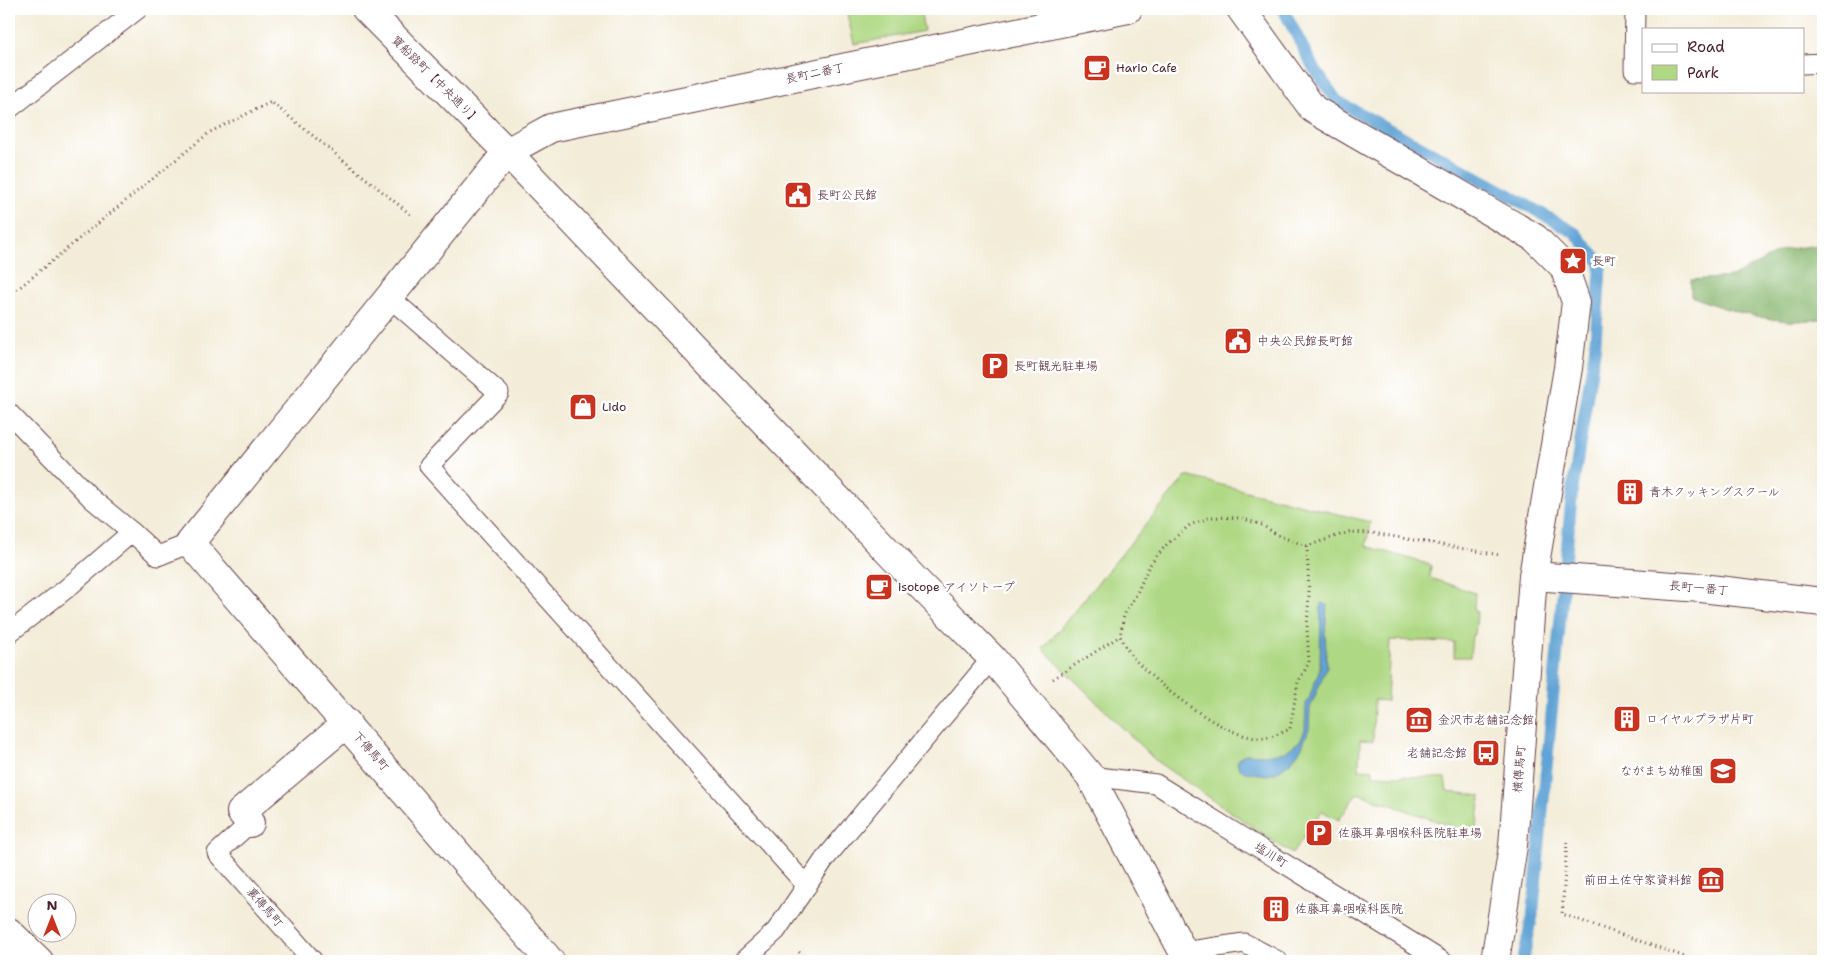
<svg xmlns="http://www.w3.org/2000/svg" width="1832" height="970" font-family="'Shantell Sans','Klee One',sans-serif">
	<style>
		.green { fill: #aed883; stroke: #7c7c57 }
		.forest { fill: #8ab871; stroke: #6a6c4e }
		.water { fill: #60a3d4; stroke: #556180 }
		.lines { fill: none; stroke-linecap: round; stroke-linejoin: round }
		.stream { stroke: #60a3d4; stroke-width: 12 }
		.lane-casing { stroke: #633e45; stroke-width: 21 }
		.street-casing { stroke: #633e45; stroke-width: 30 }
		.secondary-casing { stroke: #633e45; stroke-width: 30 }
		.path { stroke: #633e45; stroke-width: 3; stroke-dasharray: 1 4; stroke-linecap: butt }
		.lane { stroke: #fff; stroke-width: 19 }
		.street { stroke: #fff; stroke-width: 28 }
		.secondary { stroke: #fff; stroke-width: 28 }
		.labels { text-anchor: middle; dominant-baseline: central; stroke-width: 5; stroke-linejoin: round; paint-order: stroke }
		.poi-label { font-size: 12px; fill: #4a1f2b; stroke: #fff; text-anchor: start }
		.street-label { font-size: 12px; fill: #4a1f2b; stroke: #fff }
	</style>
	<rect width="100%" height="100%" fill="#fff"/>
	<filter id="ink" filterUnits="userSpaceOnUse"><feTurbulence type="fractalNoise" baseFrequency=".02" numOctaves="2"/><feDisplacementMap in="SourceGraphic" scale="10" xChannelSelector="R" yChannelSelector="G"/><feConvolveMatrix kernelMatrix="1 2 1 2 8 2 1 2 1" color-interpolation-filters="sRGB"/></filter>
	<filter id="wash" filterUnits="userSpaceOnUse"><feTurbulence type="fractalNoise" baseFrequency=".0096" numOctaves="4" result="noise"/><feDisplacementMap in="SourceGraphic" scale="20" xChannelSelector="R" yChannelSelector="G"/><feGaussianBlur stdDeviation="1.12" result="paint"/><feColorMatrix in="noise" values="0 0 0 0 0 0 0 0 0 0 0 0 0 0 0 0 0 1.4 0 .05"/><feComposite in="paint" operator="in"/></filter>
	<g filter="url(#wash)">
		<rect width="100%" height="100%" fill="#f3ecd8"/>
		<g class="green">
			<path d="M846,9H920L924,31L854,44Z"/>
			<path d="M1186,476L1370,522L1366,546L1431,565L1430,578L1475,593L1474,611L1477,612L1475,635H1472L1470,657H1454V642L1390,640L1387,701L1374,700L1373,741L1360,740L1359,769L1373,770V775L1445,778L1447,791L1481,796L1476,835L1357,793L1339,820L1322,811L1292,854L1156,761L1043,649Z"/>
		</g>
		<path class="forest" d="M1823,244V319C1812,319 1800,322 1788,321C1755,318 1722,309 1691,296V280L1732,277L1783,250Z"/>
		<path class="water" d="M1321,603L1327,605L1325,634L1327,667L1310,708L1309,729L1301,749L1291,762L1275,773L1267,775L1245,772L1239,768L1237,762L1241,756L1246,754L1264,755L1285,752L1301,740L1305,729L1306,704L1309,699L1320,668Z"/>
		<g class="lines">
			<path class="stream" d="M1283,9L1313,67L1337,101L1506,193L1575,233L1601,263L1595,348L1572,493L1533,913L1523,961"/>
		</g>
	</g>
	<g filter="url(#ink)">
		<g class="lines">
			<defs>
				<g id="lane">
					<path d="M1635,9L1634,70H1643"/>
					<path d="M1803,64L1823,63"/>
					<path d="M9,109L138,9"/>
					<path d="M389,297L499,393L429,466L807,886"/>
					<path d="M9,413L92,499L132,532L158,556L190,543"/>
					<path d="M9,633L66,589L132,532"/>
					<path d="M1090,776L1156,784L1442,961"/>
					<path d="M250,823L217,853L313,961"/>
					<path d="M1183,952L1244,943L1278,961"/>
					<path d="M743,961L776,931L824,860L992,658"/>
				</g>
				<g id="street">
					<path d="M1241,9L1313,109L1535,238L1564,267L1576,302L1568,368L1533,576L1513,846L1495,961"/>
					<path d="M1533,576L1701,588L1823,602"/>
					<path d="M250,823L241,812L347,723"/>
					<path d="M9,932L39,961"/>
					<path d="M550,961L190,543L507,152L551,128L1128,9"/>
				</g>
				<path id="secondary" d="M366,9L507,152L920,585L992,658L1090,776L1188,961"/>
			</defs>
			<use href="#lane" class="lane-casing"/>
			<use href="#street" class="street-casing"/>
			<use href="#secondary" class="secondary-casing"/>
			<g class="path">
				<path d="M9,296L210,132L271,102L410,214"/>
				<path d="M1307,546L1309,594L1307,628L1309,663L1298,682L1290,729C1282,732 1272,738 1264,738C1230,742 1160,687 1137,662C1130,655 1125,645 1120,636L1124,615L1136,595L1149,566L1167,544L1190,525L1211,517L1241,518L1262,525L1279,536L1307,546L1349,532L1373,533L1500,555"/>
				<path d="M1053,679L1120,636"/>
				<path d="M1567,842L1562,914L1677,954L1695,961"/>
				<path d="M799,952L809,961"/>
			</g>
			<use href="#lane" class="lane"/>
			<use href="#street" class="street"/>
			<use href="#secondary" class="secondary"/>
		</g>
	</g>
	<defs>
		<symbol id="cafe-square" viewBox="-11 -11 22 22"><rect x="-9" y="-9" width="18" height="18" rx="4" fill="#c8321e" stroke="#fff"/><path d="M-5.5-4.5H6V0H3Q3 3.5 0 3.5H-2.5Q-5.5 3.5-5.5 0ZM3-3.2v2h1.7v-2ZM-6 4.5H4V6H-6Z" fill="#fff"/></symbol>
		<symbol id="civic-square" viewBox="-11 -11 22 22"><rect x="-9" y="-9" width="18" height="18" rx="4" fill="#c8321e" stroke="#fff"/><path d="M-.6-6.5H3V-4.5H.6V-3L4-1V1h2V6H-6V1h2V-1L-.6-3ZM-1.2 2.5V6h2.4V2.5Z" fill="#fff"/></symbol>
		<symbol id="sight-square" viewBox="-11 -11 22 22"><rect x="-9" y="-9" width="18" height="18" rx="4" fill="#c8321e" stroke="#fff"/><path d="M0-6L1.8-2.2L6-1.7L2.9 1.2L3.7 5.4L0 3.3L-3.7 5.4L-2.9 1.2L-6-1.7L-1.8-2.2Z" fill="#fff"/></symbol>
		<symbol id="parking-square" viewBox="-11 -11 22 22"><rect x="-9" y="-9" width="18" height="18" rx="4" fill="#c8321e" stroke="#fff"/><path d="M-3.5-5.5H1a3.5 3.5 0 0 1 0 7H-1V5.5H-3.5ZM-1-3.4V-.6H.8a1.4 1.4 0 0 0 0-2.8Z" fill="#fff"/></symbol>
		<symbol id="shop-square" viewBox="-11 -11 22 22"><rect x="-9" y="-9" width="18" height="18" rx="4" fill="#c8321e" stroke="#fff"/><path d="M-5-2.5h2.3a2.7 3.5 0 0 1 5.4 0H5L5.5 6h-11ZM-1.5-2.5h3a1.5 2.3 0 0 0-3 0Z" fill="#fff"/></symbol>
		<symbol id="building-square" viewBox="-11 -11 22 22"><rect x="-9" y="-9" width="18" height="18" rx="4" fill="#c8321e" stroke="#fff"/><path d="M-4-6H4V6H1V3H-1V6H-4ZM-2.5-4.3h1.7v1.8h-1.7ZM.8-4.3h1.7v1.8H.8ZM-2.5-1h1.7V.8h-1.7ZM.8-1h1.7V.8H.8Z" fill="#fff"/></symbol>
		<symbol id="museum-square" viewBox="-11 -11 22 22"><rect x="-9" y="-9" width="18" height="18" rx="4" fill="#c8321e" stroke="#fff"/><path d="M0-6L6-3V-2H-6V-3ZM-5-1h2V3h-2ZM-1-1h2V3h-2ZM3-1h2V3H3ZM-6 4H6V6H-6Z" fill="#fff"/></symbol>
		<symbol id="bus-square" viewBox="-11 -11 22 22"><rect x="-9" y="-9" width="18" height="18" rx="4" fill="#c8321e" stroke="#fff"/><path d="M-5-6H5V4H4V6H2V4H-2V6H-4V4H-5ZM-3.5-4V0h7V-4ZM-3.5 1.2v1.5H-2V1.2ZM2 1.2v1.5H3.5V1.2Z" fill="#fff"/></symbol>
		<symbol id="school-square" viewBox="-11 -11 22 22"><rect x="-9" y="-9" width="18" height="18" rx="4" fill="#c8321e" stroke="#fff"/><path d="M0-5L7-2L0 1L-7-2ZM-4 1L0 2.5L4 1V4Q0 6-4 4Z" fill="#fff"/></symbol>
	</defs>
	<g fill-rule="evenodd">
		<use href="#cafe-square" x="1081" y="52" width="32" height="32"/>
		<use href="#civic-square" x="782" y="179" width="32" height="32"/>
		<use href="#sight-square" x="1557" y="245" width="32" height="32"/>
		<use href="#civic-square" x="1222" y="325" width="32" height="32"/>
		<use href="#parking-square" x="979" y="350" width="32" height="32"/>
		<use href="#shop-square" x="567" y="391" width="32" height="32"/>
		<use href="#building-square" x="1614" y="476" width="32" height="32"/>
		<use href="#cafe-square" x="863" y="571" width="32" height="32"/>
		<use href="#building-square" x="1611" y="703" width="32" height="32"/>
		<use href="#museum-square" x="1403" y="704" width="32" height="32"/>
		<use href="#bus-square" x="1470" y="737" width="32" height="32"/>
		<use href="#school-square" x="1707" y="755" width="32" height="32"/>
		<use href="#parking-square" x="1303" y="817" width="32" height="32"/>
		<use href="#museum-square" x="1695" y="864" width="32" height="32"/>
		<use href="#building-square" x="1260" y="893" width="32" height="32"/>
	</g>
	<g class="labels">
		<g class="poi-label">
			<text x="1116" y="68">Hario Cafe</text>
			<text x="817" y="195">長町公民館</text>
			<text x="1592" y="261">長町</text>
			<text x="1257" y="341">中央公民館長町館</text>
			<text x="1014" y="366">長町観光駐車場</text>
			<text x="602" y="407">Lido</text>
			<text x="1649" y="492">青木クッキングスクール</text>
			<text x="898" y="587">isotope アイソトープ</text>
			<text x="1646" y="719">ロイヤルプラザ片町</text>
			<text x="1438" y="720">金沢市老舗記念館</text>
			<text x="1467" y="753" text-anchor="end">老舗記念館</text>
			<text x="1704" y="771" text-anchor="end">ながまち幼稚園</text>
			<text x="1338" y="833">佐藤耳鼻咽喉科医院駐車場</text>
			<text x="1692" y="880" text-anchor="end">前田土佐守家資料館</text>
			<text x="1295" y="909">佐藤耳鼻咽喉科医院</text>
		</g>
		<g class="street-label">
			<text transform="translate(815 73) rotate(-12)">長町二番丁</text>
			<text transform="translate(436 80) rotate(45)">寶船路町【中央通り】</text>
			<text transform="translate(1699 588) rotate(5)">長町一番丁</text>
			<text transform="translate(371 751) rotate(49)">下傳馬町</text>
			<text transform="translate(1519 769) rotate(-85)">横傳馬町</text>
			<text transform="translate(1271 855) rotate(32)">塩川町</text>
			<text transform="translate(265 907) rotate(49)">裏傳馬町</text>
		</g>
	</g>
	<rect width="1832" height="970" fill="none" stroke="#fff" stroke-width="30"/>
	<rect x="1642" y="28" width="162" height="65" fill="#ffffff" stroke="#b7a5aa"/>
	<rect x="1652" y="44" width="25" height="8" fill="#ffffff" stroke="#b7a5aa"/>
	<text x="1687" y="52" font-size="15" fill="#4a1f2b">Road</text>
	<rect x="1652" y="65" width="25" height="15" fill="#aed883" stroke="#b7a5aa"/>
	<text x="1687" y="78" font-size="15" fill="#4a1f2b">Park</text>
	<g transform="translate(52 918)"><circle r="24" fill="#ffffff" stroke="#b7a5aa"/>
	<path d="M0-4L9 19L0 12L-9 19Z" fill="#c8321e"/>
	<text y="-8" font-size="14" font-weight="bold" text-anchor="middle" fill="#4a1f2b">N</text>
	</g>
</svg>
